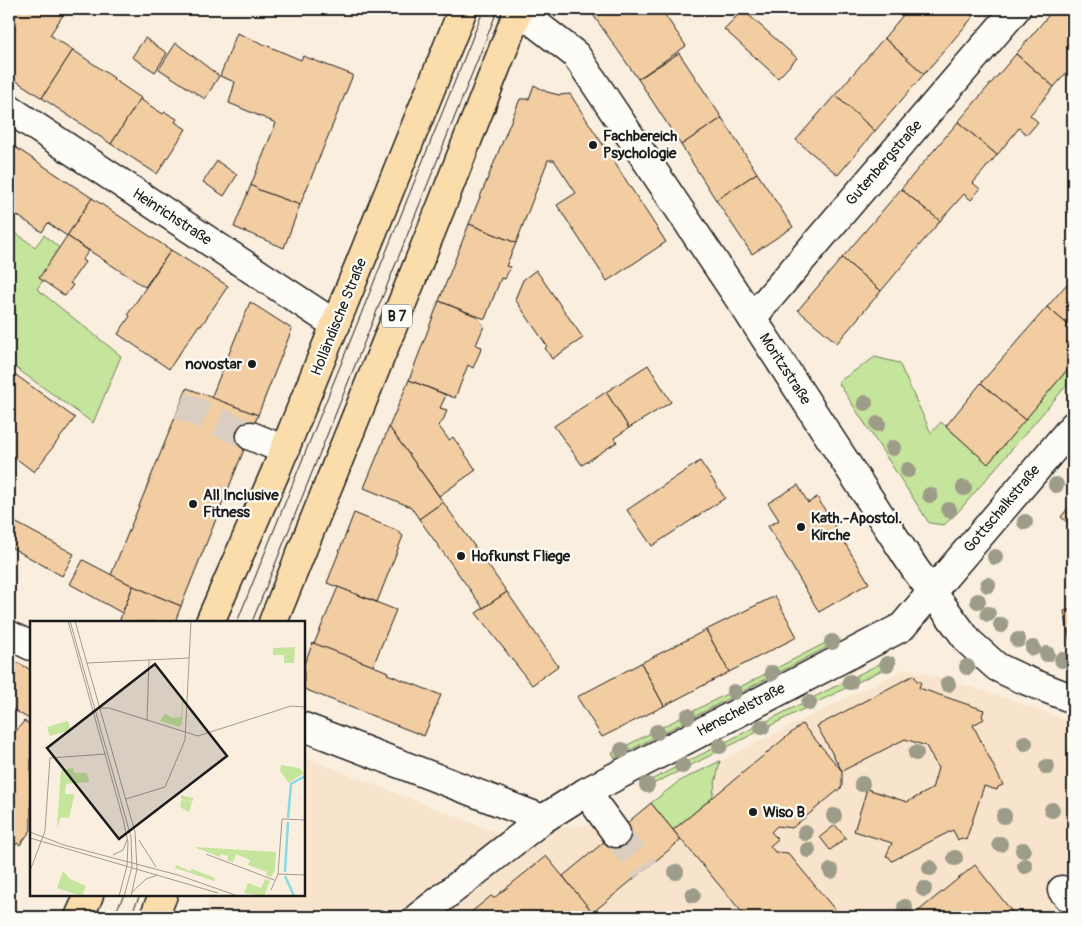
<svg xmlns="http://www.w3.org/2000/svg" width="1082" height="926" font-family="Pangolin,sans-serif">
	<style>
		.built { fill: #f8e4cc }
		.green { fill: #c5e49c; stroke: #70805c }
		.building { fill: #f2cda2; stroke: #1c1c1c }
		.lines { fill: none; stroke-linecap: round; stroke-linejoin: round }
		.minor-tunnel { stroke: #d9cec1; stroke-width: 28; stroke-dasharray: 28 14; stroke-linecap: butt }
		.minor-casing { stroke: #1c1c1c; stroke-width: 31 }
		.major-casing { stroke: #1c1c1c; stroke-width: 31 }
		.minor { stroke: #fdfcf7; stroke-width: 28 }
		.major { stroke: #fbddab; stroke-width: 28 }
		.tram { stroke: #1c1c1c; stroke-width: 1 }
		.tree { fill: #9c9c88 }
		.poi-dot { fill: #1c1c1c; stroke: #fdfcf7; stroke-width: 2 }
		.labels { text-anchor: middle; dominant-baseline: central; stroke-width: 4.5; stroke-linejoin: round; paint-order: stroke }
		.shield { fill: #fdfcf7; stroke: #605f5e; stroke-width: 1 }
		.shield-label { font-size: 14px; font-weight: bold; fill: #1c1c1c }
		.poi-label { font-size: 15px; font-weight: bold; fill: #1c1c1c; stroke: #fdfcf7; text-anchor: start }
		.street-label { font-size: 15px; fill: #1c1c1c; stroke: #fdfcf7 }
		.inset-river { fill: none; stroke: #89dae3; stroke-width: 2.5 }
		.inset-road { fill: none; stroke: #a19a90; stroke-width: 1 }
		.view { fill: #1c1c1c; fill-opacity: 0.15; stroke: #1c1c1c; stroke-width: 2.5 }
		.inset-edge { fill: none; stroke: #1c1c1c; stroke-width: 2.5 }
	</style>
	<rect width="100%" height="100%" fill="#faeede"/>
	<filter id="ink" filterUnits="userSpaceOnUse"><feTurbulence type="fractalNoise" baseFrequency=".02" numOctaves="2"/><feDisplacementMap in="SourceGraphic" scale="10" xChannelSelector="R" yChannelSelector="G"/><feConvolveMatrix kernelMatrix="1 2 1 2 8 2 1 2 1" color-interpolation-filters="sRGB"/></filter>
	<g filter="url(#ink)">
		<path class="built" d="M906,668L1010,699L1073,723V917H203L212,895H304V757L526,844L549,828L626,823L678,782Z"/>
		<g class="green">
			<path d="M9,228L35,247L44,235L63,251L37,289L121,356L93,423L9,363Z"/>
			<path d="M875,357L899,363L931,433L941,422L988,463L1073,363V378L958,512L944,525L929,523L838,382Z"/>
			<path d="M835,638L837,642L615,758L612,753Z"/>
			<path d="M893,657L896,663L643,789L641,785Z"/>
			<path d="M720,761L712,798L673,830L651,803L678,782Z"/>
		</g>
		<g class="building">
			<path d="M17,9H67L50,35L73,50L42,98L9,76V18Z"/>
			<path d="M589,9H661L686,46L638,79Z"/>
			<path d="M908,9H964L973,17L924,74L884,38Z"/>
			<path d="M964,9H980L973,17Z"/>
			<path d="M1054,9H1073V65L1054,87L1016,54Z"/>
			<path d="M743,10L797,58L778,78L724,29Z"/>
			<path d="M237,33L301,60L303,56L353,75L300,205L259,190L251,185L276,123L229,103L235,82L220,76Z"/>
			<path d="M145,38L167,53L155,72L132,57Z"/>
			<path d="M884,38L924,74L875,131L835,95Z"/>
			<path d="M176,43L219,76L205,99L159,69Z"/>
			<path d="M73,50L114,78L113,79L141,98L111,144L42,98Z"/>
			<path d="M679,53L722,118L681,145L638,79Z"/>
			<path d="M1016,54L1054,87L1030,115L1038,122L1027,135L1019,128L997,155L958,122Z"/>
			<path d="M534,85L547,92L559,95L570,94L666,242L607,281L557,205L576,193L554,160H548L516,243L469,224L520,99H529Z"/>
			<path d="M835,95L875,131L838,175L796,140Z"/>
			<path d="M140,99L163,114L165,112L177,119L175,122L186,129L157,174L111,144Z"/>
			<path d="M722,118L757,173L716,200L681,145Z"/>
			<path d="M958,122L997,155L973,183L980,189L971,200L964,194L940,221L901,189Z"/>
			<path d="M9,143L92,198L67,236L48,223L42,232L9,210Z"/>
			<path d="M217,161L237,175L224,196L203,182Z"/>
			<path d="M757,173L793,227L752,254L716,200Z"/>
			<path d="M251,185L259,190L300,205L284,248L234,227Z"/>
			<path d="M901,189L940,221L881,291L842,258Z"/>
			<path d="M92,198L171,250L145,287L67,236Z"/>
			<path d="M469,224L516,243L506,266L510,267L505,279L501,278L485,319L439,301Z"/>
			<path d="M67,236L89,251L82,260L85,262L70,283L73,285L65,296L39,278Z"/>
			<path d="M171,250L228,286L201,326L199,325L169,369L118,334L130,316L128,314Z"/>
			<path d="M842,258L881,291L837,343L798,310Z"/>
			<path d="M536,270L583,338L552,359L545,348L547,346L515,299L523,280Z"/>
			<path d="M1073,277V329L1047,307Z"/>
			<path d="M439,301L476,316L484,326L476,345L482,347L473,368L468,365L455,398L409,380Z"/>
			<path d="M250,302L292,329L258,415L211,398Z"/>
			<path d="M1047,307L1073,329V363L1025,420L981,383Z"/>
			<path d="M648,365L671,402L629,428L606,392Z"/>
			<path d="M9,370L75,418L34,472L13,456L11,459L9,457Z"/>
			<path d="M409,380L446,395L440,408L447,410L443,421L438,425L449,440L453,437L476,470L439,496L389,427Z"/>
			<path d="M981,383L1025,420L988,464L946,426Z"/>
			<path d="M187,388L258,415L181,606L133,586L111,575Z"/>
			<path d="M606,392L629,428L614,438L617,442L582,465L554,426Z"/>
			<path d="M389,427L443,502L419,519L411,507L364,488Z"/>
			<path d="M700,461L725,498L652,546L627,510Z"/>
			<path d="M798,485L808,503L817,497L869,583L819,612L768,526L779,520L768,503Z"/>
			<path d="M443,502L507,592L483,608L419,519Z"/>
			<path d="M1073,502V527L1061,517Z"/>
			<path d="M354,513L396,530L403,536L377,602L327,583Z"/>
			<path d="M13,521L74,554L62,576L9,546V527Z"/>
			<path d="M83,560L133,586L122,613L70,584Z"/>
			<path d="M133,586L181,606L175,622H119Z"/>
			<path d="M338,587L396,610L373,666L314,644Z"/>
			<path d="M507,592L558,666L532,685L476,613Z"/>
			<path d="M775,596L797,637L729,672L706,630Z"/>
			<path d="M1073,609V639L1070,640L1064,611Z"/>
			<path d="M706,630L729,672L664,706L641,663Z"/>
			<path d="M313,643L376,667L388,672L387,674L441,695L424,736L304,689V664Z"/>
			<path d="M11,659L31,670V720L9,707V664Z"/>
			<path d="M641,663L664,706L602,737L577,697Z"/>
			<path d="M914,675L917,681L921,682L919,688L984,710L982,716L984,719L973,725L1003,785L998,787L997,790L984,786L966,840L961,838L958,840L953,830L892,861L889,857L886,856L892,843L854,831L867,789L907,802L932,789L938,768L926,746L905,739L842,771L817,726Z"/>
			<path d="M24,721L31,725V830L20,845L17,843L9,853V740Z"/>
			<path d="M802,724L842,771V787L792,828L777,826L771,832L778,839L770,846L775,852L788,853L841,917H746L673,830Z"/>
			<path d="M651,803L681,840L592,913L563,876Z"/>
			<path d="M835,825L846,838L830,850L820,837Z"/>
			<path d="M546,856L594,914L590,917H465L491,896L494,898Z"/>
			<path d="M975,865L1014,914L1011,917H911Z"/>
		</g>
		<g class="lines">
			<g class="minor-tunnel">
				<path d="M180,405L251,436"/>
				<path d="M616,833L645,870"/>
			</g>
			<defs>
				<g id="minor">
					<path d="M518,10L576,55L752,318L915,569L969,642L997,667L1020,678L1073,699"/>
					<path d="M9,109L336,325"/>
					<path d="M752,318L1016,9"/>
					<path d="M251,436L285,450"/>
					<path d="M9,635L31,646"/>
					<path d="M304,727L543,819"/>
					<path d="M586,792L616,833"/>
					<path d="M1062,890L1073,902"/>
					<path d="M418,917L543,819L586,792L902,627L1073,426"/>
				</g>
				<g id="major">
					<path d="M210,622L275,473L463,9"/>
					<path d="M273,622L443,202L519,9"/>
					<path d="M79,917L89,895"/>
					<path d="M154,917L163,895"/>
				</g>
			</defs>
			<use href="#minor" class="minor-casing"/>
			<use href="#major" class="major-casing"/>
			<use href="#minor" class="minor"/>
			<use href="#major" class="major"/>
			<g class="tram">
				<path d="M237,622L484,9"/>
				<path d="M252,622L498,9"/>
				<path d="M113,917L124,895"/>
				<path d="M130,917L140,895"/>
			</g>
		</g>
		<g class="tree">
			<circle cx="865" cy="403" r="8"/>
			<circle cx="878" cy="424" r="8"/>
			<circle cx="893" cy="448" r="8"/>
			<circle cx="908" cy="470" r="8"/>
			<circle cx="1056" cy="485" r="8"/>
			<circle cx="964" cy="488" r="8"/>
			<circle cx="930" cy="495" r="8"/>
			<circle cx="949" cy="510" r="8"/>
			<circle cx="1025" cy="522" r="8"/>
			<circle cx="995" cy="557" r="8"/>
			<circle cx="988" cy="585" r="8"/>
			<circle cx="978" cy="601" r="8"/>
			<circle cx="988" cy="614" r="8"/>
			<circle cx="1001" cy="625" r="8"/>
			<circle cx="1018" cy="640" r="8"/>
			<circle cx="832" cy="642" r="8"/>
			<circle cx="1033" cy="648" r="8"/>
			<circle cx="1047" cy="654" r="8"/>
			<circle cx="1062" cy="660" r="8"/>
			<circle cx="887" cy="664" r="8"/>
			<circle cx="967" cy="667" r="8"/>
			<circle cx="772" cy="673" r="8"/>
			<circle cx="850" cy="682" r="8"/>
			<circle cx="948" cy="684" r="8"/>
			<circle cx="734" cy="692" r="8"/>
			<circle cx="809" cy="703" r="8"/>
			<circle cx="688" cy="716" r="8"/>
			<circle cx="762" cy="727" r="8"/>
			<circle cx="657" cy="732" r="8"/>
			<circle cx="1025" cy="743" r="8"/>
			<circle cx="720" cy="746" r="8"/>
			<circle cx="622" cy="750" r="8"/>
			<circle cx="916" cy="753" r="8"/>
			<circle cx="682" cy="766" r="8"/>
			<circle cx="1047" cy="767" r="8"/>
			<circle cx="862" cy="784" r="8"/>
			<circle cx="647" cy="785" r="8"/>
			<circle cx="1052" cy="810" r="8"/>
			<circle cx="834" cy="816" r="8"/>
			<circle cx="1004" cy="816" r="8"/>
			<circle cx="805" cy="833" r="8"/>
			<circle cx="1000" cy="844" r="8"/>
			<circle cx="808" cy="850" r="8"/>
			<circle cx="1023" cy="850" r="8"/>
			<circle cx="955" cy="858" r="8"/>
			<circle cx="1025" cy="866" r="8"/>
			<circle cx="930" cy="868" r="8"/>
			<circle cx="831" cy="871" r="8"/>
			<circle cx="676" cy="872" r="8"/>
			<circle cx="924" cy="889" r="8"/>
			<circle cx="693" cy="895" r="8"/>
			<circle cx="905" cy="907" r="8"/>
		</g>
	</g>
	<g class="poi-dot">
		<circle cx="593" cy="145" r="5"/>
		<circle cx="252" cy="364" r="5"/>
		<circle cx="193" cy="504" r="5"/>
		<circle cx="801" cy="527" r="5"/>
		<circle cx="461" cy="556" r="5"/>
		<circle cx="753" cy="812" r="5"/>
	</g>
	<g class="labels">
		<rect class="shield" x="382" y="304.5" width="30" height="23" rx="4"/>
		<g class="shield-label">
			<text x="397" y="316">B 7</text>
		</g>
		<g class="poi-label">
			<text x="603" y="136">Fachbereich<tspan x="603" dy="17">Psychologie</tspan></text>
			<text x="242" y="364" text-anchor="end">novostar</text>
			<text x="203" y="495">All Inclusive<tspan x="203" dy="17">Fitness</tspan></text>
			<text x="811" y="518">Kath.-Apostol.<tspan x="811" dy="17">Kirche</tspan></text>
			<text x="471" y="556">Hofkunst Fliege</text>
			<text x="763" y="812">Wiso B</text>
		</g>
		<g class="street-label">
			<text transform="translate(884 163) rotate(-49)">Gutenbergstraße</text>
			<text transform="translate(172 217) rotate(33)">Heinrichstraße</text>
			<text transform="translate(339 317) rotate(-68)">Holländische Straße</text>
			<text transform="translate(785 369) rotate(57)">Moritzstraße</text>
			<text transform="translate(1002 509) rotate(-50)">Gottschalkstraße</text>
			<text transform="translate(741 710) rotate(-28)">Henschelstraße</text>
		</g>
	</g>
	<g transform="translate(30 621)">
		<rect width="275" height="275" fill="#faeede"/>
		<path d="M265,26L264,42H254V34H243V27ZM154,58L152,103L150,106L130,100L135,93L143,97L151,96ZM38,100L41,109L20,115L17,106ZM251,144L269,147L274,152L259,162L250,150ZM43,147L44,152H57L59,161L36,163L35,173H44V176L39,197L31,196L27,207L31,149ZM151,174L163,177V187V180H158L162,181L159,191L150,186L151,179L158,180L151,178ZM164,226L246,231L245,249L241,256L236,254L237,251L218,244L220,239L206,233L203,241L197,239L198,235L191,233L190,236ZM146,244L160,250L162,248L185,257L184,260L145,247ZM33,250L40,258L56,265L52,275L27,267ZM235,258L240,260L234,275L214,272L218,262L231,267Z" fill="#c5e49c"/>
		<path class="inset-river" d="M258,197L261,163L275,155M255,251L258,201M255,255L264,275"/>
		<path class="inset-road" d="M38,0L93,198L98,221L97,245M40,0L101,216L102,246L94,275M45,0L105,211L107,248M57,42L159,37M70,87H79L168,115L261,85L275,86M117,100L119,39M96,178L135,166L155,119L161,0M0,211L34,224L148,254L208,275M0,217L188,272M109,219L126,246M176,233L244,259M83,234L93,229L97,219M0,250L15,210L20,137L76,133M248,253L275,254M241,269L248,253L252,198L275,199M102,271L116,258L128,254M89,275L97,245M101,275L107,248"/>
		<path class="view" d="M125,43L197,135L89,218L17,127Z"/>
		<rect width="275" height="275" class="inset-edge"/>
	</g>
	<rect width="1082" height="926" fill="none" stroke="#fdfcf7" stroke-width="30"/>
	<rect x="15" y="15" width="1052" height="896" fill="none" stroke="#1c1c1c" stroke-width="2" filter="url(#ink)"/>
</svg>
